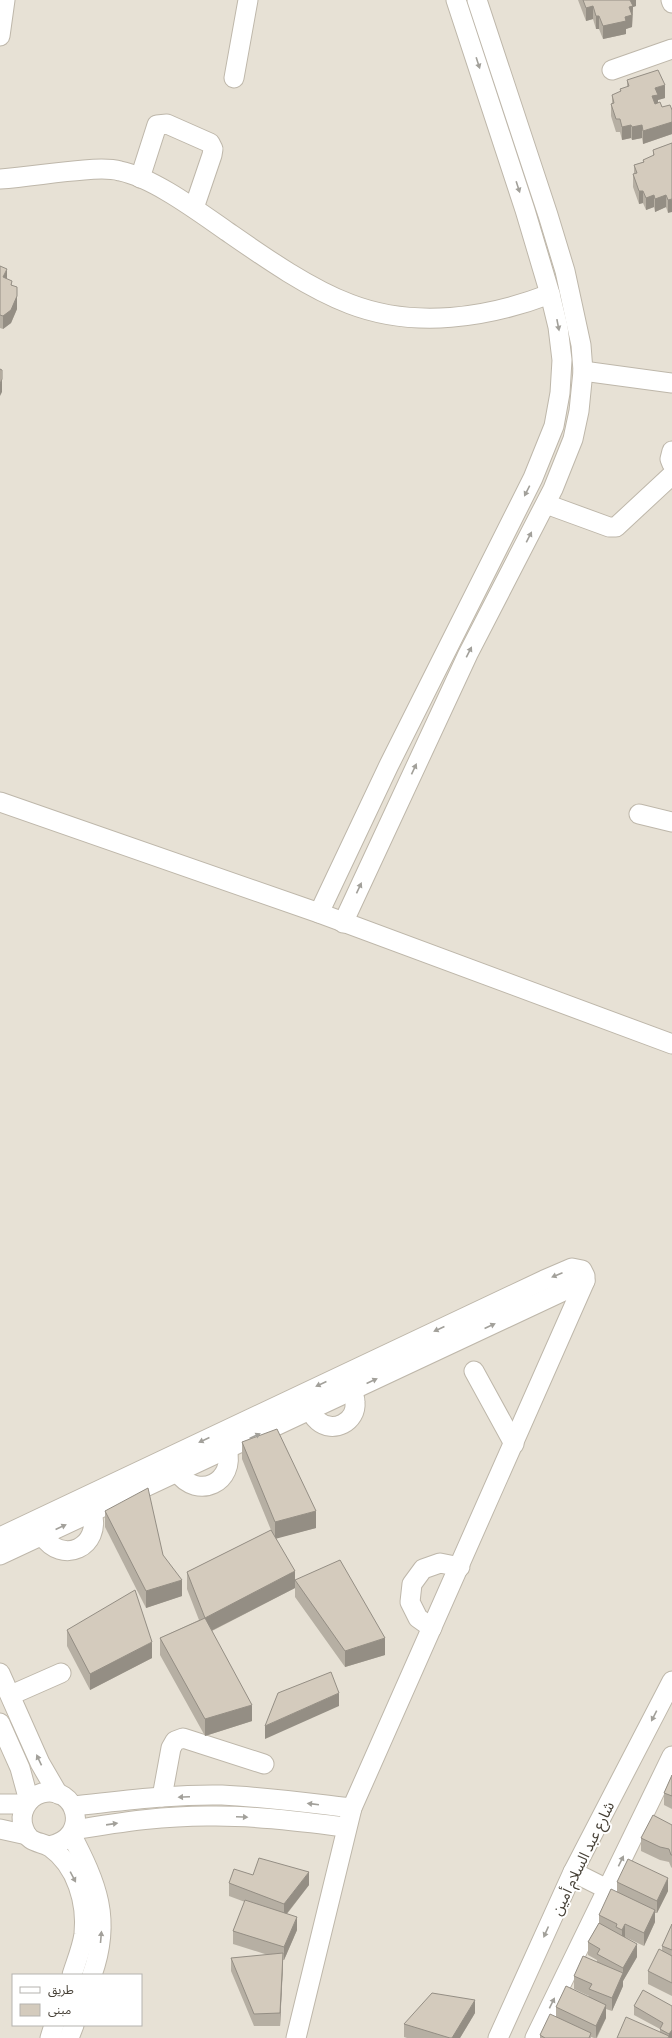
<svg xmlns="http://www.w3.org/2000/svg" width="672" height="2038" font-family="'Exo 2','Noto Sans Arabic',sans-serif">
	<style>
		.residential { fill: #e7e1d5; fill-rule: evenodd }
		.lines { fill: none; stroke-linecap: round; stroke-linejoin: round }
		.minor-casing { stroke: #beb7aa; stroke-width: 21 }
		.minor { stroke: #fff; stroke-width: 19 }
		.wall { fill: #b6afa3 }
		.shaded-wall { fill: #948e84 }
		.building { fill: #d4cbbd; stroke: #948e84 }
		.oneway { fill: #a2a09a }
		.labels { text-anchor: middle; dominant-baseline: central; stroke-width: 4; stroke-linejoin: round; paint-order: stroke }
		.street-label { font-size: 15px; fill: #464036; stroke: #fff }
	</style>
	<rect width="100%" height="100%" fill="#f3efe7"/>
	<path class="residential" d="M0,0H672V2038H0ZM13,1975H141V2025H13Z"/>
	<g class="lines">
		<defs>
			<g id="minor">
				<path d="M671,0L672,3"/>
				<path d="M0,36L5,0"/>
				<path d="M612,70L672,49"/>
				<path d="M234,78L248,0"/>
				<path d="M140,178L157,125L167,124L210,143L213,149L212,155L194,208"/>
				<path d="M0,179C28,177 56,172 84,170C95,169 109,168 120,171C154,178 199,212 228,232C264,257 308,288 350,304C415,329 487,318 550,294"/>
				<path d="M583,371L672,383"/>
				<path d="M672,451L670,459L672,464"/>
				<path d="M546,504L609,527H616L672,475"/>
				<path d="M0,802L319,913L672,1044"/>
				<path d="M639,814L672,822"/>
				<path d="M319,913L389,765L533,478L554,426L560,393L562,360L558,327L550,294L525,210L456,0"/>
				<path d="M343,923L468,654L553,489L573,439L579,411L583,371L581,345L565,271L548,215L477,0"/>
				<path d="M474,1371L514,1444"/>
				<path d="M305,1400C308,1407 312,1416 318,1421C333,1434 357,1422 355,1402C355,1394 350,1386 347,1379"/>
				<path d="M177,1472C198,1501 236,1482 227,1449"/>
				<path d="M42,1535C62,1566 102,1547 92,1512"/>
				<path d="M0,1537L544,1280L572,1268L582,1270L585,1276V1281L352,1808L296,2038"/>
				<path d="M0,1555L585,1281"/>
				<path d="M432,1628L418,1618L410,1602L412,1584L423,1569L440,1563L460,1567"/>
				<path d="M0,1673L40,1763L58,1794"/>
				<path d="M11,1695L61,1673"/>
				<path d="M0,1723L20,1768L29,1801"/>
				<path d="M162,1797L171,1748L175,1741L183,1738L264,1764"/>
				<path d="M0,1804H26"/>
				<path d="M73,1806C122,1801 172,1794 222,1795C265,1797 309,1803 352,1808"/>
				<path d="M0,1829L27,1835"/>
				<path d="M74,1830C121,1822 168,1815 216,1816C259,1816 303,1822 346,1827"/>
				<path d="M71,1834C97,1884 112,1919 92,1975"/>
				<path d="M49,1846C93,1837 76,1784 42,1793C27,1797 18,1814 24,1829C29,1844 40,1841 50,1847C77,1866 87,1903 84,1934C82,1948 76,1962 72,1975"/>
				<path d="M573,1872L607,1889"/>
				<path d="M50,2038L54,2025"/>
				<path d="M69,2038L74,2025"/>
				<path d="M498,2038L573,1872L672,1681"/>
				<path d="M535,2038L672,1756"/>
			</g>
		</defs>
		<use href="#minor" class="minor-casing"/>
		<use href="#minor" class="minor"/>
	</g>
	<g class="wall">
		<path d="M578,0H636V6L633,7L632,27L626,29V34L603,39L599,29H596L593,19L586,21Z"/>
		<path d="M627,80L665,98L658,100V103L662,107L672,110V134L643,144L642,138L632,140L631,138L622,140L620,132H616L611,116V104L612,103V95L620,92V89L627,87Z"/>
		<path d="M672,143L668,213L666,207L655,212L654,207L646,210L643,203L639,204L633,187V174H634V165L643,162V160L653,156V150Z"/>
		<path d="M0,266L7,279L12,285L17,309L11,323L3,329L0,328Z"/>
		<path d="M242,1442L316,1528L276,1538L295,1580L385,1655L345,1667L295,1597V1588L212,1631L252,1721L205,1736L160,1655V1638L199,1620L187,1589V1572L271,1530L242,1459Z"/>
		<path d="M105,1511L182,1596L146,1608L105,1527Z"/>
		<path d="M67,1630L152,1658L90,1690L67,1646Z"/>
		<path d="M672,1775V1809L664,1805V1793Z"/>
		<path d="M672,1825V1868L671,1867L669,1862L660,1860L641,1851V1838Z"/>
		<path d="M253,1875L309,1885L287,1914L297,1930L284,1960H283L280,2026H254L231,1971V1958L268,1955L233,1944V1931L245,1902L229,1896V1883Z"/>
		<path d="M617,1882L668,1891L657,1913H655V1922L644,1946L625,1937L637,1957L623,1981V1986L612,2011L606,2009V2018L597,2038H594L591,2037V2038H540V2035L556,2017V2007L589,1997V1996L574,1989V1976L597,1962V1960L588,1955V1942L599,1923V1915L617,1892Z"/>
		<path d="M672,1924V1996L648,1984V1971L662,1951V1946Z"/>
		<path d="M634,2006H672V2038H617L660,2032V2029L634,2015Z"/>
		<path d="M475,2013L460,2038H407L404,2037V2024Z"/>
	</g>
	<g class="shaded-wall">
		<path d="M629,0H636V6L633,7L632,27L626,29V34L603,39V26L625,17Z"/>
		<path d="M593,6V19L586,21V8Z"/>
		<rect x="596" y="16" width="3" height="13"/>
		<path d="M665,85V98L658,100V107L652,109V96L655,88Z"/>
		<path d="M672,122V134L643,144V131Z"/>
		<path d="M631,125V138L622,140V127Z"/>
		<path d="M642,125V138L632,140V127Z"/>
		<path d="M639,191H643V203L639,204Z"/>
		<path d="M654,195V207L646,210V198Z"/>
		<path d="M666,195V207L655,212V199Z"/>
		<path d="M672,199V212L668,213V200Z"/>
		<path d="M7,269V281L3,277Z"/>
		<path d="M17,296V309L11,323L3,329V316Z"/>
		<path d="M2,379V392L0,396V384Z"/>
		<path d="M316,1511V1528L275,1539V1522Z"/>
		<path d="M295,1571V1588L205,1634V1618Z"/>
		<path d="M182,1580V1596L146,1608V1591Z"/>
		<path d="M385,1638V1655L345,1667V1651Z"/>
		<path d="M152,1642V1658L90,1690V1674Z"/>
		<path d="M339,1693V1706L265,1739V1726Z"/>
		<path d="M252,1705V1721L205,1736V1719Z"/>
		<path d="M309,1872V1885L284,1917V1904Z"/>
		<path d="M668,1878V1891L657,1913V1901Z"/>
		<path d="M655,1910V1922L644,1946V1933Z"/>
		<path d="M297,1917V1930L284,1960V1947Z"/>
		<path d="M625,1924V1937L622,1943V1930Z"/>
		<path d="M637,1944V1957L623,1981V1968Z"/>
		<path d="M283,1953V1966L280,2026V2013Z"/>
		<path d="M623,1973V1986L612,2011V1998Z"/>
		<path d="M475,2000V2013L460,2038H452Z"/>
		<path d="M606,2005V2018L596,2038V2026Z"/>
		<path d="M672,2030V2038H669V2034Z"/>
	</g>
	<g class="building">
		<path d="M583,0H630L633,6L629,7L632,15L625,17L626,21L603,26L599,16H596L593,6L586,8Z"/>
		<path d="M658,70L665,85L655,88L658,95L652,96L655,104L660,102L662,107L670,105L672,110V122L643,131L642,125L632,127L631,125L622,127L620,119H616L611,104L614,103L612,95L621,91L620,89L629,86L627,80Z"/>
		<path d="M672,143V199L668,200L666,195L655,199L654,195L646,198L643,191H639L633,174L637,173L634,165L644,162L643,160L654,155L653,150Z"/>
		<path d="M0,266L7,269L3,277L12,281L11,285L17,287V296L11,310L3,316L0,315Z"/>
		<path d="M0,369L2,370V379L0,384Z"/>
		<path d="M277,1429L316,1511L275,1522L242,1442Z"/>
		<path d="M148,1488L163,1555L182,1580L146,1591L105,1511Z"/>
		<path d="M271,1530L295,1571L205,1618L187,1572Z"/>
		<path d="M340,1560L385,1638L345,1651L295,1580Z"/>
		<path d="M135,1590L152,1642L90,1674L67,1630Z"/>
		<path d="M205,1618L252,1705L205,1719L160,1638Z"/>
		<path d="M331,1672L339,1693L265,1726L278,1693Z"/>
		<path d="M672,1775V1796L664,1793Z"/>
		<path d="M653,1815L672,1825V1855H671L669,1849L660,1847L641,1838Z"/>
		<path d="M259,1858L309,1872L284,1904L229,1883L234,1869L253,1875Z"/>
		<path d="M628,1859L668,1878L657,1901L617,1882Z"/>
		<path d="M611,1889L655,1910L644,1933L625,1924L622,1930L616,1927L617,1924L599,1915Z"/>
		<path d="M245,1900L297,1917L284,1947L233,1931Z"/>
		<path d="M599,1923L637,1944L623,1968L597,1954L600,1949L588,1942Z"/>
		<path d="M672,1924V1950L662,1946Z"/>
		<path d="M659,1949L672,1956V1983L648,1971Z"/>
		<path d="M283,1953L280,2013L254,2014L231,1958Z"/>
		<path d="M583,1956L623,1973L612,1998L589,1989L592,1984L574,1976Z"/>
		<path d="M566,1986L606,2005L596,2026L556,2007Z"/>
		<path d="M643,1990L672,2006V2030L669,2034L660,2029L663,2023L634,2006Z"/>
		<path d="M432,1993L475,2000L452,2038H450L404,2024Z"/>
		<path d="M550,2014L591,2033L589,2038H545L540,2035Z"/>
		<path d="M626,2017L669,2036L668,2038H617Z"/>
	</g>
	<defs><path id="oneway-solid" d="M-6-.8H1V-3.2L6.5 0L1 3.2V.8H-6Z"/></defs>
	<g class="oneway">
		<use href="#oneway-solid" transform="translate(478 63) rotate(72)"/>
		<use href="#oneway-solid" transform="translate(518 187) rotate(72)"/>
		<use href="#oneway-solid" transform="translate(558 325) rotate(79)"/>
		<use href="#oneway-solid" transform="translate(527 491) rotate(117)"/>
		<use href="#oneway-solid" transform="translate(529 537) rotate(-63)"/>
		<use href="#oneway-solid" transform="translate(469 652) rotate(-63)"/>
		<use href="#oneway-solid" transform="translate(414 769) rotate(-65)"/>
		<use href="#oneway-solid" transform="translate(359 888) rotate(-65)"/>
		<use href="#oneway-solid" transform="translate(557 1275) rotate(157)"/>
		<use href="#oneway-solid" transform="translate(490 1326) rotate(-25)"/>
		<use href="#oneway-solid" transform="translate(439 1329) rotate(155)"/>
		<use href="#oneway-solid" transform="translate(372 1381) rotate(-25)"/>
		<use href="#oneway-solid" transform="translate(321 1384) rotate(155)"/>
		<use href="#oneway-solid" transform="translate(255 1436) rotate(-25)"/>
		<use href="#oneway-solid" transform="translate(204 1440) rotate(155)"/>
		<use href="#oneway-solid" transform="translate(61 1527) rotate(-25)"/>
		<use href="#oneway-solid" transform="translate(654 1716) rotate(117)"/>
		<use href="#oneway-solid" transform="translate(39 1760) rotate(-115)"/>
		<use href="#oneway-solid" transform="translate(184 1797) rotate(178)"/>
		<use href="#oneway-solid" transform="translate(313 1804) rotate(-173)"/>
		<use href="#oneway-solid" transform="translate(242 1817) rotate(3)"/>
		<use href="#oneway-solid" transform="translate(112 1824) rotate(-8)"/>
		<use href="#oneway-solid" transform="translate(621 1861) rotate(-64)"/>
		<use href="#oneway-solid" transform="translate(73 1877) rotate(62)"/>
		<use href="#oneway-solid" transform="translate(546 1932) rotate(114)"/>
		<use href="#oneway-solid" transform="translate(101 1937) rotate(-85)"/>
		<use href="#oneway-solid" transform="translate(552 2003) rotate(-64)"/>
	</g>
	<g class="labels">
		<g class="street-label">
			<text transform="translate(582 1858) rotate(-64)">شارع عبد السلام أمين</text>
		</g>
	</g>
	<rect x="12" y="1974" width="130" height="52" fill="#ffffff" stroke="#b5b3af"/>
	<rect x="20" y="1987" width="20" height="6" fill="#ffffff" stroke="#b5b3af"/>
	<text x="48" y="1994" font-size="12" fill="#464036">طريق</text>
	<rect x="20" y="2004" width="20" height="12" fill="#d4cbbd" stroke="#b5b3af"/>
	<text x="48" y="2014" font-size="12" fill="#464036">مبنى</text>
</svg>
